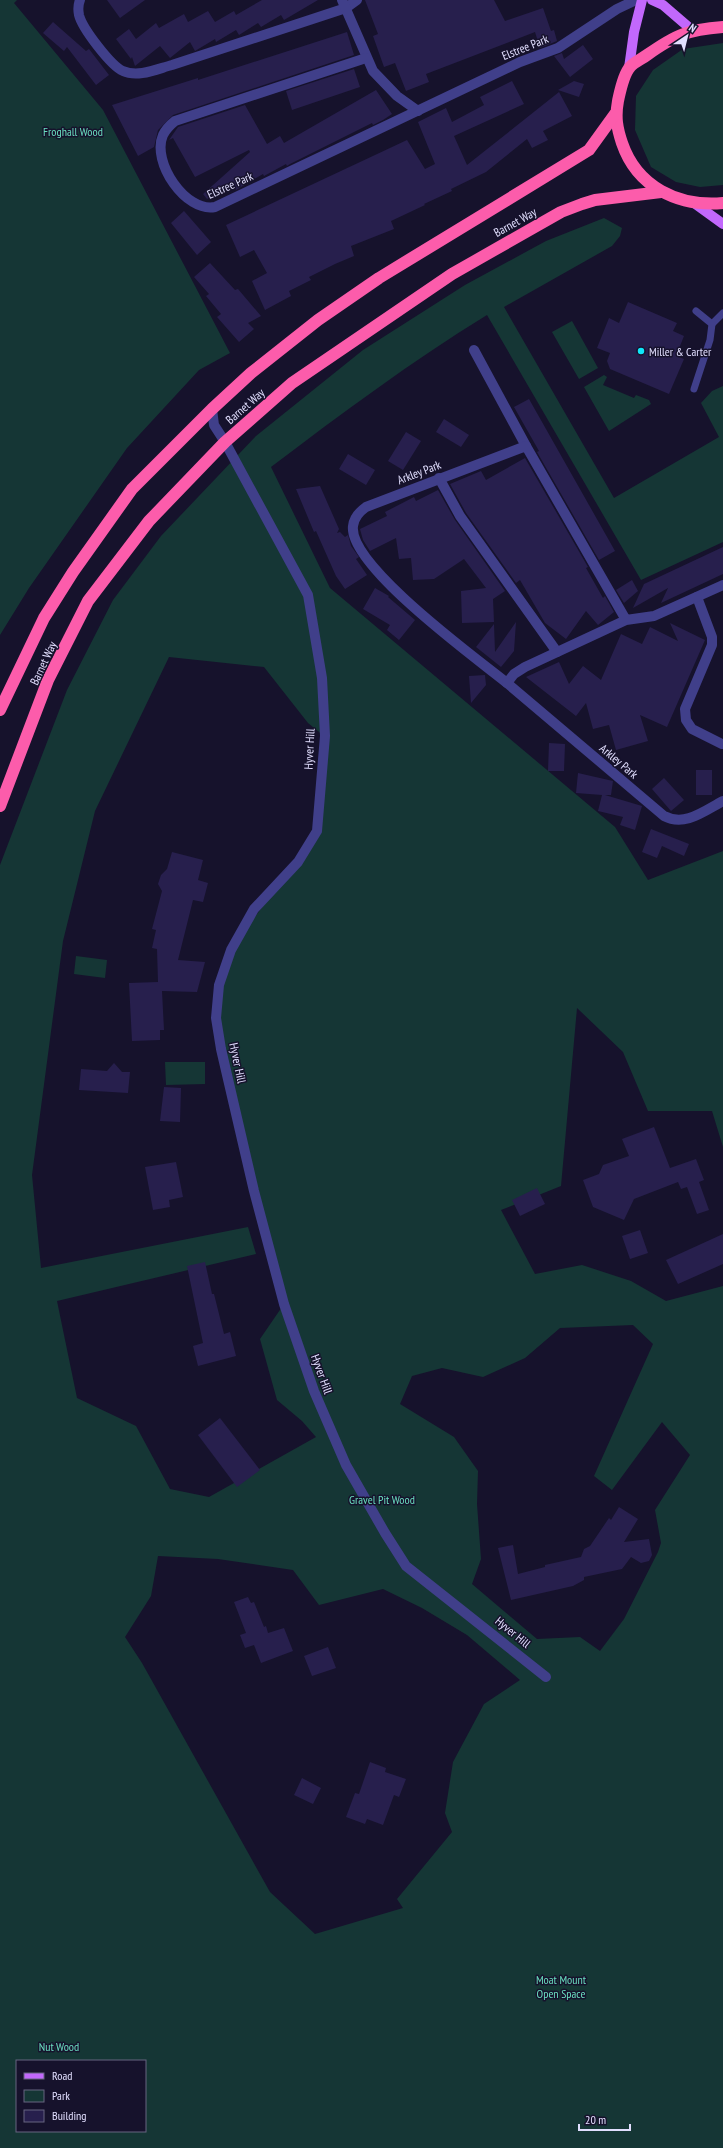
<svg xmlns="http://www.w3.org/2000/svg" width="723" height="2148" font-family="'PT Sans Narrow',sans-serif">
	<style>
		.green { fill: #153635; fill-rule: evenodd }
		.building { fill: #271f4d }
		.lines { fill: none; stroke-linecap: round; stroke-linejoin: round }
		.lane { stroke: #403f8a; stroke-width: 7 }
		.street { stroke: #403f8a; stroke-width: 10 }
		.primary { stroke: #c268fc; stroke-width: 10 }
		.highway { stroke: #fc5cab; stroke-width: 12 }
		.poi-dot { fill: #0fe7fa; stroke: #16122c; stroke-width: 1.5 }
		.labels { text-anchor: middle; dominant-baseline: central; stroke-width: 3; stroke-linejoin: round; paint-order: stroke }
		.street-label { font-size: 12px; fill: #e1defe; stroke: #16122c }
		.park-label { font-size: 12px; fill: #6adfc0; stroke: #16122c }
		.poi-label { font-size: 12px; fill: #e1defe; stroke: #16122c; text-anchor: start }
	</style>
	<rect width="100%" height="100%" fill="#16122c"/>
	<g class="green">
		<path d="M0,0H17L14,3L103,110L230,353L199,370L127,448L29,588L0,635Z"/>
		<path d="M723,43V185L700,187L676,182L651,167L635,130L636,96L653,70L683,49Z"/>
		<path d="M604,218L622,228L620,236L612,246L504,307L614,498L719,437L701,403L712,391L723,386V542L641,580L487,315C412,361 341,414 271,467L330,588L615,827L648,880L723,851V1147L712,1111H648L623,1052L577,1008L561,1186L501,1210L535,1274L582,1265L631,1281L666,1301L723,1286V2148H0V865L67,690L113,600L161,536L256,436L363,350L465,285L546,241ZM169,657L264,667L308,723L324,736L317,831L231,950L216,1018L284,1304L260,1339L277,1400L302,1421L316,1437L209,1497L170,1489L136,1426L77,1398L57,1301L256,1254L248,1227L41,1268L32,1175L63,941L95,811ZM633,1325L653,1344L594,1476L612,1490L662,1422L690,1455L655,1510L661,1543L658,1552L624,1619L600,1651L580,1637L537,1639L472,1584L481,1559L477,1504L478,1471L454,1437L400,1404L412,1376L442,1368L483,1377L525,1358L560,1328ZM158,1556L218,1559L293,1570L319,1605L383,1589L422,1608L467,1635L520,1680L484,1704L453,1762L445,1813L452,1832L397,1899L403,1908L315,1934L270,1892L142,1663L125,1637L151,1596ZM17,2061H145V2131H17Z"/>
		<path d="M572,321L598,368L579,379L552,332Z"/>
		<path d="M604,375L607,377L603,385L634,398L636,395L649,400L651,404L609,431L584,387Z"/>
		<path d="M76,956L107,960L105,978L74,974Z"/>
		<path d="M165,1062H205V1084L166,1085Z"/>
	</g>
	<g class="building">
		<path d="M107,0H145L120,18Z"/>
		<path d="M262,0H318L284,20L281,15L261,27L258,23L239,35L236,30L216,42L215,39L195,51L190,42L170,58L160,46L135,66L132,57L131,59L116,39L129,29L136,39L156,23L159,28L184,14L188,22L208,11L215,22L234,11L236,15Z"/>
		<path d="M365,0H494L505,21L543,8L551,31L554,30L557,41L540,48L535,32L426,74L429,82L406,91L395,63L384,67L373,36L378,34Z"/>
		<path d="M53,22L86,51L89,49L109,75L96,85L67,47L64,51L43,33Z"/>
		<path d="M347,32L354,55L173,115L158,130L154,147L138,156L112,105L198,78V80Z"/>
		<path d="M583,45L593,59L570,77L554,56L562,53L564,59Z"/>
		<path d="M354,69L360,87L292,110L286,91Z"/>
		<path d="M512,81L524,104L454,136L467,165L559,92L572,116L543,131L548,140L532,148L527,139L486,172L451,189L452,191L424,204L425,205L391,221L394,229L351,246L354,256L335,264L309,277L311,280L289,291L291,296L265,310L252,281L267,273L254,250L240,257L226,225L407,140L425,169L435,164L418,122L446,108L452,122L484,105L480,97Z"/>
		<path d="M574,81L584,84L579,97L558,90Z"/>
		<path d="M376,90L392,114L383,120L373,125L372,123L290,164L287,166L286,164L264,176L263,174L236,190L233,184L207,199L203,194L250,152L249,150L195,177L173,138L169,140L178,127L245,105L267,144L280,136L284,143Z"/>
		<path d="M184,211L211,242L197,255L171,223Z"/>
		<path d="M210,263L235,290L238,289L261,316L248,323L254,329L239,342L217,317L221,314L206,296L209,294L194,277Z"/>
		<path d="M628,302L677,323L673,331L684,336L676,356L684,359L669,394L610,369L607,361L610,353L597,348L609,318L619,323Z"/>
		<path d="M529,399L615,551L599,560L537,452L539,451L514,407Z"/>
		<path d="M444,419L469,435L461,447L436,432Z"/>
		<path d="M406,432L421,441L403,470L388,461Z"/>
		<path d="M348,454L375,470L366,485L339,469Z"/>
		<path d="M525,458L588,567L586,568L603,598L605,596L614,612L598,625L586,611L566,639L545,623L520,580L516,583L466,513L450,484L481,471L486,480Z"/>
		<path d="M320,486L339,529L337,533L340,532L345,537L348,535L351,546L359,557L356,559L367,575L345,589L336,576L316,531L314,532L296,489Z"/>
		<path d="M438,490L455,520L505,591L493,599L494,622L462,623L461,591L486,588L464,559L434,579L413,580L411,558L399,559L396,538L370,551L363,540L360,529L387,516L385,512L414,497L416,501Z"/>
		<path d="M723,547V574L661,603L668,588L633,608L644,584Z"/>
		<path d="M632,580L638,591L624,603L616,590Z"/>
		<path d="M375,588L389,596L388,597L415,620L399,640L387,630L390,625L363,609Z"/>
		<path d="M516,622L514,651L501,667L476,647L494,624L495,652Z"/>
		<path d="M670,623L705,640L667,727L640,715L648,741L616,750L609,725L593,729L586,703L576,716L526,677L559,662L569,684L583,666L601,680L621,634L642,644L650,627L678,641Z"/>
		<path d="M485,675L486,685L471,703L469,676Z"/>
		<path d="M549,743L565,744L564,771H548Z"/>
		<rect x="696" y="770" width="16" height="25"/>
		<path d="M578,773L613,781L611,795H605L642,806L635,830L620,825L623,817L598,811L602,795L576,793Z"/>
		<path d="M664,778L684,800L671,811L652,789Z"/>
		<path d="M651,829L689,844L684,856L662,846L657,858L642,852Z"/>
		<path d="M172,852L203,860L198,880L208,883L203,902L193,900L178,960L205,962L197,992L162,991L164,1030H160V1040L132,1041L129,983L158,982L157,949L152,948L156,930L152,929L162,891L158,884L161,875L167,869Z"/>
		<path d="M114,1063L122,1072H130L128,1093L79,1090L81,1069L107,1071Z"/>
		<path d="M164,1087L181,1088L180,1122L160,1121Z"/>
		<path d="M654,1127L670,1168L696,1159L704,1180L699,1182L709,1210L697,1214L687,1187L681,1189L678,1182L634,1199L624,1220L593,1207L583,1180L599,1174L603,1165L629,1156L622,1139Z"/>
		<path d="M176,1162L183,1197L169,1200L170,1207L153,1210L145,1167Z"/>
		<path d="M537,1188L545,1204L520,1216L512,1200Z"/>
		<path d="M640,1230L648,1253L630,1259L622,1236Z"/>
		<path d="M723,1234V1264L678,1284L666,1260Z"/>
		<path d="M205,1262L212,1294H214L224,1334L230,1332L236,1356L198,1366L193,1346L203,1343L187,1266Z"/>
		<path d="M220,1418L260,1470L237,1487L198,1435Z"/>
		<path d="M619,1507L638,1519L624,1542L649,1539L652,1555L649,1561L641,1563L631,1557L622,1569L584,1577V1580L573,1586L511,1600L498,1548L513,1545L518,1574L545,1567V1565L581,1557L584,1549L590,1546L609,1518L611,1520Z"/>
		<path d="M248,1597L251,1603L254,1602L264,1627L266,1626L268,1633L284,1628L293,1651L261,1663L254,1645L245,1648L240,1635L246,1633L234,1602Z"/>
		<path d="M328,1647L336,1668L312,1676L304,1656Z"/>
		<path d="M370,1762L386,1768L385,1772L406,1779L399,1797L394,1795L383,1825L367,1819L365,1824L346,1817L355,1793L359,1794Z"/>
		<path d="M302,1778L321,1788L313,1804L294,1795Z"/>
	</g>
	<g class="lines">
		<g class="lane">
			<path d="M712,324L723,313"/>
			<path d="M694,389L710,340L712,324L696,311"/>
		</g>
		<g class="street">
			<path d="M80,0C78,5 78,10 79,15C82,28 111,66 123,71C138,78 157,69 172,65L346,8L357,0"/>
			<path d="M342,0L373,71L397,96L418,111"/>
			<path d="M366,58L175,121C170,125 166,129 163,135C151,162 186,213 215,207L520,62L558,48L617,9L636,0"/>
			<path d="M474,350L526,446"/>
			<path d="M212,409L214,425L225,442L308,595L322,678L325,736L317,831L298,862L254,909L231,950L219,985L216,1018L221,1049L254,1191L284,1304L314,1391L346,1465L385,1533L406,1566L546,1677"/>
			<path d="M439,478L460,516L557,652"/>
			<path d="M697,597L712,637V645L685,709L686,720L692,729L722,744"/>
			<path d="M626,620L526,446L366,507C359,512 354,517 353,526C348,565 476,658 507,683L514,674L525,667L626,620L654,616L723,585"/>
			<path d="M507,683L664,816C685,827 704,811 723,801"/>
		</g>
		<g class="primary">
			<path d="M652,0L663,5L692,30"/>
			<path d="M629,68L634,32L642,0"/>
			<path d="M694,203L723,224"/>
		</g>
		<g class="highway">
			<path d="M723,27C687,30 677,34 647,55C642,59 634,62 630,67C623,75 620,92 618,101C615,117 617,128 622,143C637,187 678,207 723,203"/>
			<path d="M0,710L44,618L73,572L132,489L212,409L251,373L318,320L379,278L589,150L615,114"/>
			<path d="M0,806L48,680L88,601L149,521L225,442L292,383L452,274L561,212L582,204L595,200L661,192"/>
		</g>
	</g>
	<circle class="poi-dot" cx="641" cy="351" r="4"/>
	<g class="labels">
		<g class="street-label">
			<text transform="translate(525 47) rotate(-22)">Elstree Park</text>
			<text transform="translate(230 185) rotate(-24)">Elstree Park</text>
			<text transform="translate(515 222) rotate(-29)">Barnet Way</text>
			<text transform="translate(245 406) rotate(-41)">Barnet Way</text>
			<text transform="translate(419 472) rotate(-21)">Arkley Park</text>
			<text transform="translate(43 663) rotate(-65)">Barnet Way</text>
			<text transform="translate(309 749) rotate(-87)">Hyver Hill</text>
			<text transform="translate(619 761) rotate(40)">Arkley Park</text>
			<text transform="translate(238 1063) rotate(78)">Hyver Hill</text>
			<text transform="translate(322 1374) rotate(70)">Hyver Hill</text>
			<text transform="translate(513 1632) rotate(39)">Hyver Hill</text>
		</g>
		<g class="park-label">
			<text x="73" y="131">Froghall Wood</text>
			<text x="382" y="1499">Gravel Pit Wood</text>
			<text x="561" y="1979">Moat Mount<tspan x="561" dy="14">Open Space</tspan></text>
			<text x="59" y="2046">Nut Wood</text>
		</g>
		<g class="poi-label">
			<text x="649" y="351">Miller &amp; Carter</text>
		</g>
	</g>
	<rect x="16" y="2060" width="130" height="72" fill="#16122c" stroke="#676480"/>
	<rect x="24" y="2073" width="20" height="6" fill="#c268fc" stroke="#676480"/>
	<text x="52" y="2080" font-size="12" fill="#e1defe">Road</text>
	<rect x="24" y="2090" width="20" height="12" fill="#153635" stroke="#676480"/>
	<text x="52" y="2100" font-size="12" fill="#e1defe">Park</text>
	<rect x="24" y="2110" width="20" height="12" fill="#271f4d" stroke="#676480"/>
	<text x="52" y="2120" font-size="12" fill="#e1defe">Building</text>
	<g transform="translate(687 36) rotate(35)" stroke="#16122c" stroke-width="3" paint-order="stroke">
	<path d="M0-3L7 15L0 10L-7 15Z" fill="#e1defe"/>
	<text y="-6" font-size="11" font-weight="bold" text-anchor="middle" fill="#e1defe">N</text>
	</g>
	<path d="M579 2124v6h51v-6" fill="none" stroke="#e1defe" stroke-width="2"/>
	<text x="585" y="2124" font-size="12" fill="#e1defe" stroke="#16122c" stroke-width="3" paint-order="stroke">20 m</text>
</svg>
